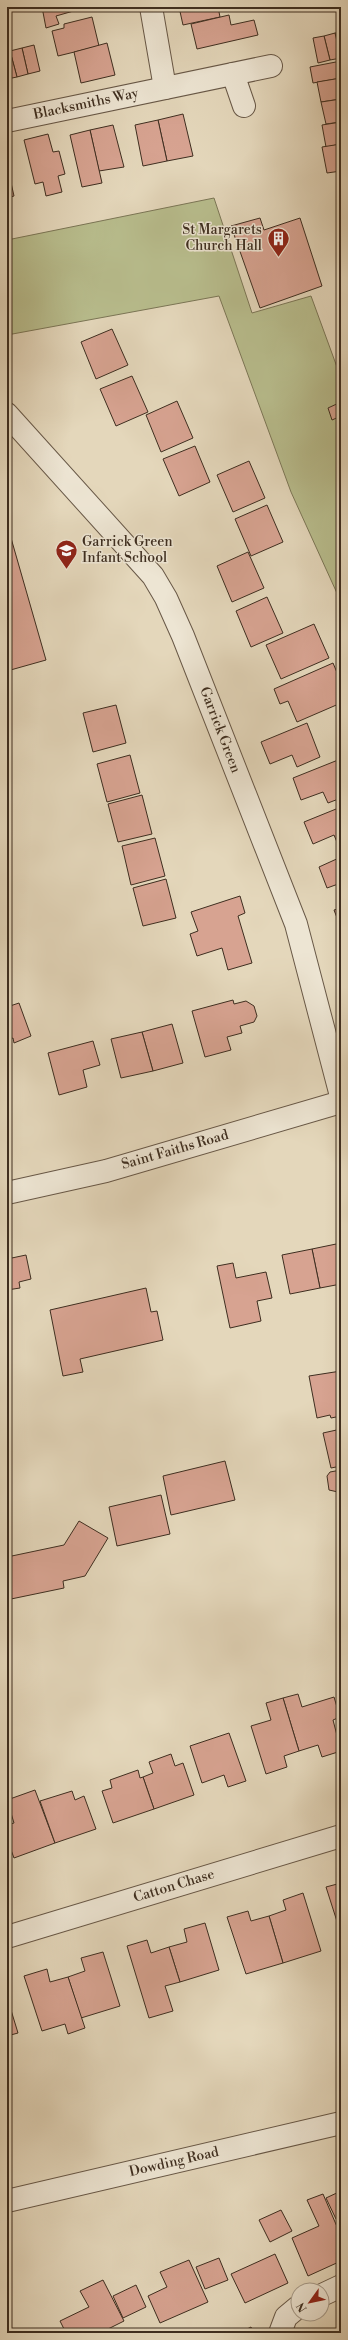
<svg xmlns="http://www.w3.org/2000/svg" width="348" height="2340" font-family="'Libre Bodoni',serif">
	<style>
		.green { fill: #b8bd8d; stroke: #7b7656 }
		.building { fill: #d7a391; stroke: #3e2e20 }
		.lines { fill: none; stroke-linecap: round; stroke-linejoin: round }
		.minor-casing { stroke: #685847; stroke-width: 24 }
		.minor { stroke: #ede5d3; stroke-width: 22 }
		.labels { text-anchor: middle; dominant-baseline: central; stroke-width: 3; stroke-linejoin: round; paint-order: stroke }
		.street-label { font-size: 14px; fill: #3e2e20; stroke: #ede5d3 }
		.poi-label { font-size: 14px; fill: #3e2e20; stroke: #ede5d3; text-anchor: end }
	</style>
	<rect width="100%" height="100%" fill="#e4d7bb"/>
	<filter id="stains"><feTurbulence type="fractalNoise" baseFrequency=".005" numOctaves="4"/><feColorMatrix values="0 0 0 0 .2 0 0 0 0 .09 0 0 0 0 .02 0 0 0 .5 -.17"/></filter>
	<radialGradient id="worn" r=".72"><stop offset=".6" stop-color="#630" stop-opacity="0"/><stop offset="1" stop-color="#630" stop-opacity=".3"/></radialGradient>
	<path class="green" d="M214,198L252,313L311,296L341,378V602L291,492L219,296L7,335V240Z"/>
	<g class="building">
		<path d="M42,7H77V10L56,16L59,24L46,28Z"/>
		<path d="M179,7H218L220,17L183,25Z"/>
		<path d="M284,7H295V8L285,10Z"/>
		<path d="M229,15L231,25L254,20L258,35L197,49L191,24Z"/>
		<path d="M92,17L99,46L58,56L52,31L64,28V24Z"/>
		<path d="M341,32V58L335,33Z"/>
		<path d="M335,33L341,58L330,60L324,36Z"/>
		<path d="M324,36L330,60L318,63L313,38Z"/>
		<path d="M107,43L115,75L81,83L74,52Z"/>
		<path d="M34,45L40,71L28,74L22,48Z"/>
		<path d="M22,48L28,74L17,77L10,51Z"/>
		<path d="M7,51H10L17,77L7,79Z"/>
		<path d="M341,61V78L313,83L310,67Z"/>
		<path d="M341,78V99L321,102L317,82Z"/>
		<path d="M341,99V122L326,124L321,102Z"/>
		<path d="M183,114L193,156L167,161L158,120Z"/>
		<path d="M158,120L167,161L143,166L135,125Z"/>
		<path d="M341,122V144L326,147L322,125Z"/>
		<path d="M113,125L124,167L99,171L90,130Z"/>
		<path d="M90,130L102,183L82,187L70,135Z"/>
		<path d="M48,134L53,152L59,151L65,174L58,176L62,192L46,196L43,182L35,184L24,140Z"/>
		<path d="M341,144V171L327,173L322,147Z"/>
		<path d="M7,165L14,196L7,198Z"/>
		<path d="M260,218L264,230L300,218L322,286L260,308L231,226Z"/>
		<path d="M112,329L128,365L96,379L81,342Z"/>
		<path d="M132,376L148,412L116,426L100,389Z"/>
		<path d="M177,401L193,438L161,452L146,415Z"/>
		<path d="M341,402V416L332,420L328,408Z"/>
		<path d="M195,446L210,482L179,496L163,459Z"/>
		<path d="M249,461L265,498L233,512L217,475Z"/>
		<path d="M267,505L283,542L251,556L235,519Z"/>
		<path d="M11,538L46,660L7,671V539Z"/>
		<path d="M248,552L264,588L232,602L217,566Z"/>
		<path d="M267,597L283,633L251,647L236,611Z"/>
		<path d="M314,624L329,658L281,679L266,645Z"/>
		<path d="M333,663L341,682V703L297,722L288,701L280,704L274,689Z"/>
		<path d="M116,705L126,743L93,752L83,713Z"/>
		<path d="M307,723L320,757L297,767L292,755L270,764L261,742Z"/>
		<path d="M130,755L140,793L107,802L97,764Z"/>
		<path d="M338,760L341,768V798L328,803L323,792L301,800L293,778Z"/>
		<path d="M142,795L152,834L118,842L108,804Z"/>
		<path d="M341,807V846L339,847L334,835L313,844L304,822Z"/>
		<path d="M155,838L165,876L131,885L122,846Z"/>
		<path d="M341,857V883L327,888L319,867Z"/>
		<path d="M166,879L176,918L143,926L133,888Z"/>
		<path d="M240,896L245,913L238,916L252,963L228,970L222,948L197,956L190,934L198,931L191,912Z"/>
		<path d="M341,908V928L334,910Z"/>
		<path d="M233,1000L234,1004L246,1001L254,1006L257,1016L254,1022L240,1026L242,1033L227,1037L231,1050L205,1057L192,1011Z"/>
		<path d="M19,1003L31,1036L14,1043L13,1038L7,1040V1007Z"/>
		<path d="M172,1024L183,1063L153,1071L142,1032Z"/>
		<path d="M142,1032L153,1071L121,1078L111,1039Z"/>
		<path d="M93,1041L100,1065L83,1070L87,1087L59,1095L48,1053Z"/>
		<path d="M341,1243V1284L320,1288L312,1249Z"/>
		<path d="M312,1249L320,1288L290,1294L282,1255Z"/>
		<path d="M26,1255L31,1279L19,1282L20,1288L7,1290V1259Z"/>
		<path d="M233,1263L236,1278L266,1272L272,1298L257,1301L261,1321L230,1328L217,1266Z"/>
		<path d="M146,1288L151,1312L157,1311L163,1340L80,1359L83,1372L63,1376L50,1310Z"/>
		<path d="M341,1371V1416L331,1418L330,1415L317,1418L309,1376Z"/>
		<path d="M341,1429V1466L331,1468L323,1433Z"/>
		<path d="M225,1461L235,1500L171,1515L163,1476Z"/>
		<path d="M341,1470V1506L338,1492L329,1490L327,1476L330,1472Z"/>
		<path d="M161,1495L170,1534L117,1546L109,1507Z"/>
		<path d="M79,1521L108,1538L85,1576L63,1581L64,1588L11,1599L7,1580V1557L64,1545Z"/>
		<path d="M298,1694L302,1707L334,1697L340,1717L333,1720L341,1751L322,1757L318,1745L299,1751L283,1698Z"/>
		<path d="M283,1698L299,1751L284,1756L287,1767L266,1774L251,1726L271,1720L266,1703Z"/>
		<path d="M229,1733L246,1781L228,1787L224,1775L202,1783L190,1746Z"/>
		<path d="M171,1754L175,1766L183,1763L194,1795L154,1809L143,1777L153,1773L149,1762Z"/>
		<path d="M138,1770L140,1778L143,1777L154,1809L113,1823L102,1791L112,1788L110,1780Z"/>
		<path d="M35,1790L55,1843L14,1858L7,1839V1825L14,1823L7,1800Z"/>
		<path d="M72,1791L75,1800L84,1796L96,1829L55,1843L40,1801Z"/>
		<path d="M341,1883V1934L326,1887Z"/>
		<path d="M303,1893L321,1951L283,1963L269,1916L286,1910L283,1900Z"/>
		<path d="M248,1911L251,1921L269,1916L283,1963L246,1974L227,1917Z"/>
		<path d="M205,1923L219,1970L180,1982L169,1947L187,1942L184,1929Z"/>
		<path d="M147,1940L151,1953L169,1947L180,1982L165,1986L173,2011L149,2018L127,1946Z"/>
		<path d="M103,1952L120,2006L81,2018L68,1977L85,1971L81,1958Z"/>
		<path d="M47,1969L50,1982L68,1977L85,2028L68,2034L65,2024L42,2031L24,1976Z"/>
		<path d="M7,1997L18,2033L7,2036Z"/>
		<path d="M341,2191V2217L336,2219L326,2198Z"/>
		<path d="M323,2194L341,2236V2261L308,2276L292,2238L319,2226L307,2200Z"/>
		<path d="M281,2210L292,2231L270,2242L259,2220Z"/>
		<path d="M275,2254L288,2283L245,2303L231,2274Z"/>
		<path d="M219,2258L228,2280L205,2289L196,2267Z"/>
		<path d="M189,2260L208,2302L160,2323L148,2296L167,2287L160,2272Z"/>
		<path d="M103,2280L124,2321L100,2333H66L60,2321L89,2307L80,2291Z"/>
		<path d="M136,2285L146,2307L123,2318L113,2296Z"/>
		<path d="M251,2327L254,2333H239Z"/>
	</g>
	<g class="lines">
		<defs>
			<g id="minor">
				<path d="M151,7L165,88"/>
				<path d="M233,74L244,106"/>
				<path d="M7,121L271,66"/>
				<path d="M7,414L153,576L166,598L183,636L296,924L341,1096"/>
				<path d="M7,1193L106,1171L341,1102"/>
				<path d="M7,1937L341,1836"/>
				<path d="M7,2201L341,2123"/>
				<path d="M322,2295L341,2286"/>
				<path d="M280,2333L286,2317L298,2307"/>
			</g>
		</defs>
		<use href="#minor" class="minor-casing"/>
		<use href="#minor" class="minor"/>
	</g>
	<defs>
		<symbol id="building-pin" viewBox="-11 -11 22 30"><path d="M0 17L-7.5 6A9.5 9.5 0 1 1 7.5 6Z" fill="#8f2418" stroke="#ede5d3"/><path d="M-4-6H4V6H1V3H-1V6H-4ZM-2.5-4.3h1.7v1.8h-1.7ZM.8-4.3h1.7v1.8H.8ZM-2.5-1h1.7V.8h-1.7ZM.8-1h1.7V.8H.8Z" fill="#fff"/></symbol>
		<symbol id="school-pin" viewBox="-11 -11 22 30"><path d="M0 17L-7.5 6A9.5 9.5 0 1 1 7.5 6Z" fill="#8f2418" stroke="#ede5d3"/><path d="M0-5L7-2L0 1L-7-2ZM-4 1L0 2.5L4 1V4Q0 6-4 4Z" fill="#fff"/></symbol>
	</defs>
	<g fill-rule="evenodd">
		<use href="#building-pin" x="266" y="226" width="25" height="34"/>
		<use href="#school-pin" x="54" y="538" width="25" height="34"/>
	</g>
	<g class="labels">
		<g class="street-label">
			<text transform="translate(86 104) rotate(-12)">Blacksmiths Way</text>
			<text transform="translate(220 730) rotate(69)">Garrick Green</text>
			<text transform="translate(175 1150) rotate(-16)">Saint Faiths Road</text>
			<text transform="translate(174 1886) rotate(-17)">Catton Chase</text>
			<text transform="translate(174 2162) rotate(-13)">Dowding Road</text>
		</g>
		<g class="poi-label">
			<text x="262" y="230">St Margarets<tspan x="262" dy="16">Church Hall</tspan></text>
			<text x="82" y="542" text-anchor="start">Garrick Green<tspan x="82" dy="16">Infant School</tspan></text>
		</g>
	</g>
	<rect width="348" height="2340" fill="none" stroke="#e4d7bb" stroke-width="24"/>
	<rect x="8" y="8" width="332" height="2324" fill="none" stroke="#3e2e20" stroke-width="2"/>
	<rect x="12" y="12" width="324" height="2316" fill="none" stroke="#3e2e20"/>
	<g transform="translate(310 2302) rotate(237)"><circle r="19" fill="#ede5d3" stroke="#a79c8b"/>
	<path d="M0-3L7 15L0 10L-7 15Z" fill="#8f2418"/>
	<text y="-6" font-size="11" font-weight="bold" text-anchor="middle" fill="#3e2e20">N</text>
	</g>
	<rect width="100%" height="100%" filter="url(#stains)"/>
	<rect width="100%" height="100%" fill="url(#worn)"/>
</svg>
